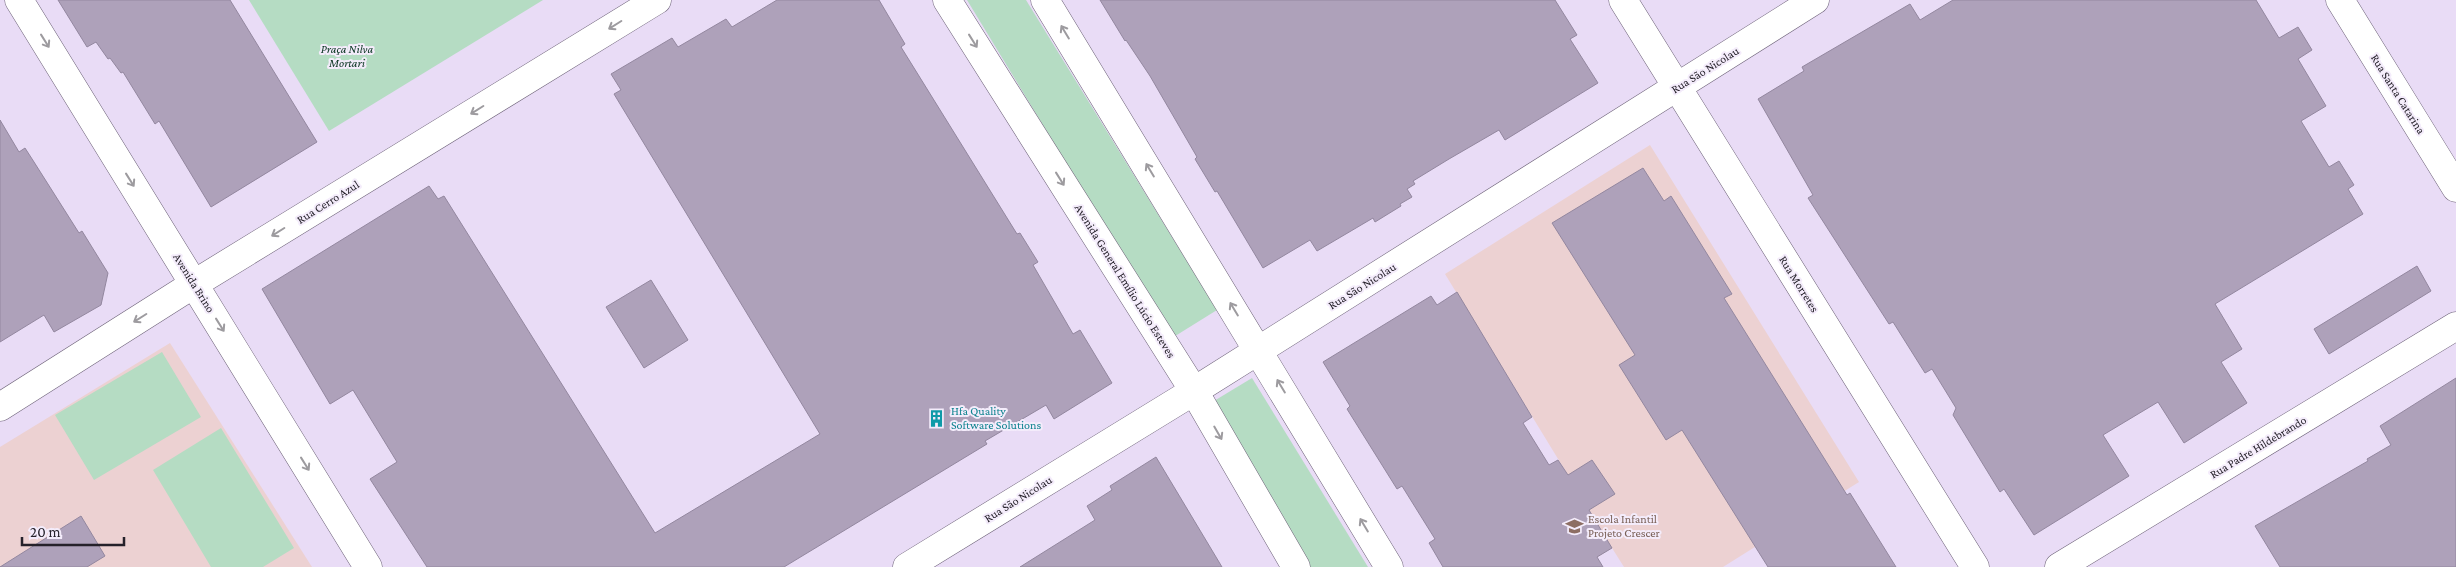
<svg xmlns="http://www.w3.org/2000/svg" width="2456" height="567" font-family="'Crimson Pro',serif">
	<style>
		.education { fill: #ecd1d2 }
		.green { fill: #b5dcc3 }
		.building { fill: #aea1ba; stroke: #93879f }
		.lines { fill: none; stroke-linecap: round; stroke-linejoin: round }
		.minor-casing { stroke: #6d6278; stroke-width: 29 }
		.tertiary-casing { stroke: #6d6278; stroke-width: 29 }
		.secondary-casing { stroke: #6d6278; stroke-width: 29 }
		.minor { stroke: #fff; stroke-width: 28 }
		.tertiary { stroke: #fff; stroke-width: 28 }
		.secondary { stroke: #fff; stroke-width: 28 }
		.oneway { stroke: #9d9b9f }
		.labels { text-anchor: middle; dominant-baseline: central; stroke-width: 4; stroke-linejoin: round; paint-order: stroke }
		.park-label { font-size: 12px; font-style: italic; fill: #05321d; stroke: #f4ecfb }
		.street-label { font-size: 12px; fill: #25212a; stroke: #f4ecfb }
		.culture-label { font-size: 12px; fill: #0d838f; stroke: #f4ecfb; text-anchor: start }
		.education-label { font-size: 12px; fill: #785e54; stroke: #f4ecfb; text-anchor: start }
	</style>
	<rect width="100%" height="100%" fill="#e9dcf6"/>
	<g class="education">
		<path d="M1650,145L1859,482L1723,567H1624L1612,548L1581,567L1585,503L1445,274Z"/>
		<path d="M170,343L312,567H0V447Z"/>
	</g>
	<g class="green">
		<path d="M249,0H543L329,131Z"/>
		<path d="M967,0H1026L1217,310L1172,338Z"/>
		<path d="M162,352L201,417L94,480L55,415Z"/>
		<path d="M1252,378L1368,567H1308L1209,404Z"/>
		<path d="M221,428L294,548L263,567H211L153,470Z"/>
	</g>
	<g class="building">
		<path d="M58,0H230L317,142L211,207L159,121L155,124L123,72L121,73L110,58L108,59L96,42L87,47Z"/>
		<path d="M777,0H879L905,44L901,47L1017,234L1020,233L1038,262L1033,265L1073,334L1080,330L1112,383L1054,419L1046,405L985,441L987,444L784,567H427L370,479L397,462L353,390L330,404L262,289L429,186L438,199L444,196L655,533L820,434L614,94L621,90L611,74L672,38L678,47L726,19L732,27Z"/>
		<path d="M1100,0H1555L1577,35L1570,39L1598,83L1505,140L1499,130L1449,159L1413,181L1415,184L1407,189L1412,197L1400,204L1401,206L1375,222L1373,218L1317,251L1310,240L1263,268L1217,191L1215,192L1195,159L1197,157L1150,76L1126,40L1125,41Z"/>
		<path d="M1953,0H2256L2279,38L2298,27L2312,50L2298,59L2326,106L2301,121L2329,167L2339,161L2354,185L2348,189L2363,214L2215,304L2242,349L2221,362L2247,403L2184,443L2158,402L2103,435L2129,476L2034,535L2004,489L2000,492L1981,461L1953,415L1956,408L1932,369L1925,373L1893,322L1889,324L1808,198L1813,195L1758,99L1804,71L1802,67L1910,4L1920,20Z"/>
		<path d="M0,120L19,152L25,148L34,162L79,233L82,231L108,273L101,305L54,332L44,315L0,342Z"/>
		<path d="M1643,168L1664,201L1671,196L1732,294L1724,298L1847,495L1850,493L1896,567H1768L1682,430L1666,440L1619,365L1635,355L1552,223Z"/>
		<path d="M2417,266L2431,291L2329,354L2314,329Z"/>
		<path d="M651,280L688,340L644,368L606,307Z"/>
		<path d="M1457,292L1532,417L1523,423L1549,465L1558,460L1568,475L1592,460L1615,494L1589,510L1612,548L1597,557L1603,567H1443L1429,543L1435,539L1402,486L1397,489L1347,409L1350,406L1323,362L1431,296L1437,305Z"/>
		<path d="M2456,378V567H2280L2255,526L2368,461L2367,459L2391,445L2380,426Z"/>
		<path d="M1156,457L1222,567H1020L1095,520L1087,506L1112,490L1110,486Z"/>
		<path d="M81,516L105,556L87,567H0Z"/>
	</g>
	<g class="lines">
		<defs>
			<g id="minor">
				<path d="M19,0L368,567"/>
				<path d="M1623,0L1975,567"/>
				<path d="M2340,0L2456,188"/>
				<path d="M0,407L194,284L657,0"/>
				<path d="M907,567L1194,391"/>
				<path d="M2059,567L2456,326"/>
			</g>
			<path id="tertiary" d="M1194,391L1815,0"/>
			<g id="secondary">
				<path d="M947,0L1194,391L1296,567"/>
				<path d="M1045,0L1389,567"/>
			</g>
		</defs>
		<use href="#minor" class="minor-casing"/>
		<use href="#tertiary" class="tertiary-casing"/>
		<use href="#secondary" class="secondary-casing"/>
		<use href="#minor" class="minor"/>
		<use href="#tertiary" class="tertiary"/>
		<use href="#secondary" class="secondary"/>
	</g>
	<defs><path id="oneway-shaft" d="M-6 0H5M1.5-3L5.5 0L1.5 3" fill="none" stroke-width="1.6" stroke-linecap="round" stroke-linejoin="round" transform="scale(1.25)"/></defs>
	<g class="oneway">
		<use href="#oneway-shaft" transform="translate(615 25) rotate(148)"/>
		<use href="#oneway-shaft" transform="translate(1065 32) rotate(-121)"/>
		<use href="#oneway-shaft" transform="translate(45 41) rotate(58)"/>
		<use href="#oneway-shaft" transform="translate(973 41) rotate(58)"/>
		<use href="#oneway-shaft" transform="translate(477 110) rotate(148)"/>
		<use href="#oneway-shaft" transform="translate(1150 170) rotate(-121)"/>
		<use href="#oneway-shaft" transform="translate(1060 179) rotate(58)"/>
		<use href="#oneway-shaft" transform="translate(130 180) rotate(58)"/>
		<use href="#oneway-shaft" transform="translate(278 232) rotate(148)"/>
		<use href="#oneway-shaft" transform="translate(1234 309) rotate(-121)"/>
		<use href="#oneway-shaft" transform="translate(140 318) rotate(148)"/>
		<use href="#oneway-shaft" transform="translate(220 325) rotate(58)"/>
		<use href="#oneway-shaft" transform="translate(1281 386) rotate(-121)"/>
		<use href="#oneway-shaft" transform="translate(1218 433) rotate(60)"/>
		<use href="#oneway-shaft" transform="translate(305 464) rotate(58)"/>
		<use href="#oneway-shaft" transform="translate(1364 525) rotate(-121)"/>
	</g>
	<defs>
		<symbol id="building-bare" viewBox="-9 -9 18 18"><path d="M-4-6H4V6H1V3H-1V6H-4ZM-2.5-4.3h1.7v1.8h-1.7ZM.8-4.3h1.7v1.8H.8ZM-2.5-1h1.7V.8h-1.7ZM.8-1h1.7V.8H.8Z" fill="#0f9aa8" stroke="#f4ecfb" stroke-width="2.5" paint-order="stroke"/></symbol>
		<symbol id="school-bare" viewBox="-9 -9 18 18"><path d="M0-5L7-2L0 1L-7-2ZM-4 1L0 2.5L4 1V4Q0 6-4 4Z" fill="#8d6e63" stroke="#f4ecfb" stroke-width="2.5" paint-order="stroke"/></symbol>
	</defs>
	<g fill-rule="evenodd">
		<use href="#building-bare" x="924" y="406" width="25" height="25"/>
		<use href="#school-bare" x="1562" y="514" width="25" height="25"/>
	</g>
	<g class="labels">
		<g class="park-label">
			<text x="347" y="49">Praça Nilva<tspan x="347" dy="14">Mortari</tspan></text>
		</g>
		<g class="street-label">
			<text transform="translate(1705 70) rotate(-32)">Rua São Nicolau</text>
			<text transform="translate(2398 94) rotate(58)">Rua Santa Catarina</text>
			<text transform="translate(328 202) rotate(-32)">Rua Cerro Azul</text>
			<text transform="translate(1125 281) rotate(58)">Avenida General Emílio Lúcio Esteves</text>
			<text transform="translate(194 283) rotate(58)">Avenida Brino</text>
			<text transform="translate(1799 284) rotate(58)">Rua Morretes</text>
			<text transform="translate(1362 286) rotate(-32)">Rua São Nicolau</text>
			<text transform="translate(2258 447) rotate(-31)">Rua Padre Hildebrando</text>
			<text transform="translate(1018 499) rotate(-32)">Rua São Nicolau</text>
		</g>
		<g class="culture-label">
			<text x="951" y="411">Hfa Quality<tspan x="951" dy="14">Software Solutions</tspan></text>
		</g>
		<g class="education-label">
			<text x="1588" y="519">Escola Infantil<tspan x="1588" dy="14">Projeto Crescer</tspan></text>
		</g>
	</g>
	<path d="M22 537v8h102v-8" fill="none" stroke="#25212a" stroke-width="2.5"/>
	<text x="30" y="537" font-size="15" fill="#25212a" stroke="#f4ecfb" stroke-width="4" paint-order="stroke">20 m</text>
</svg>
